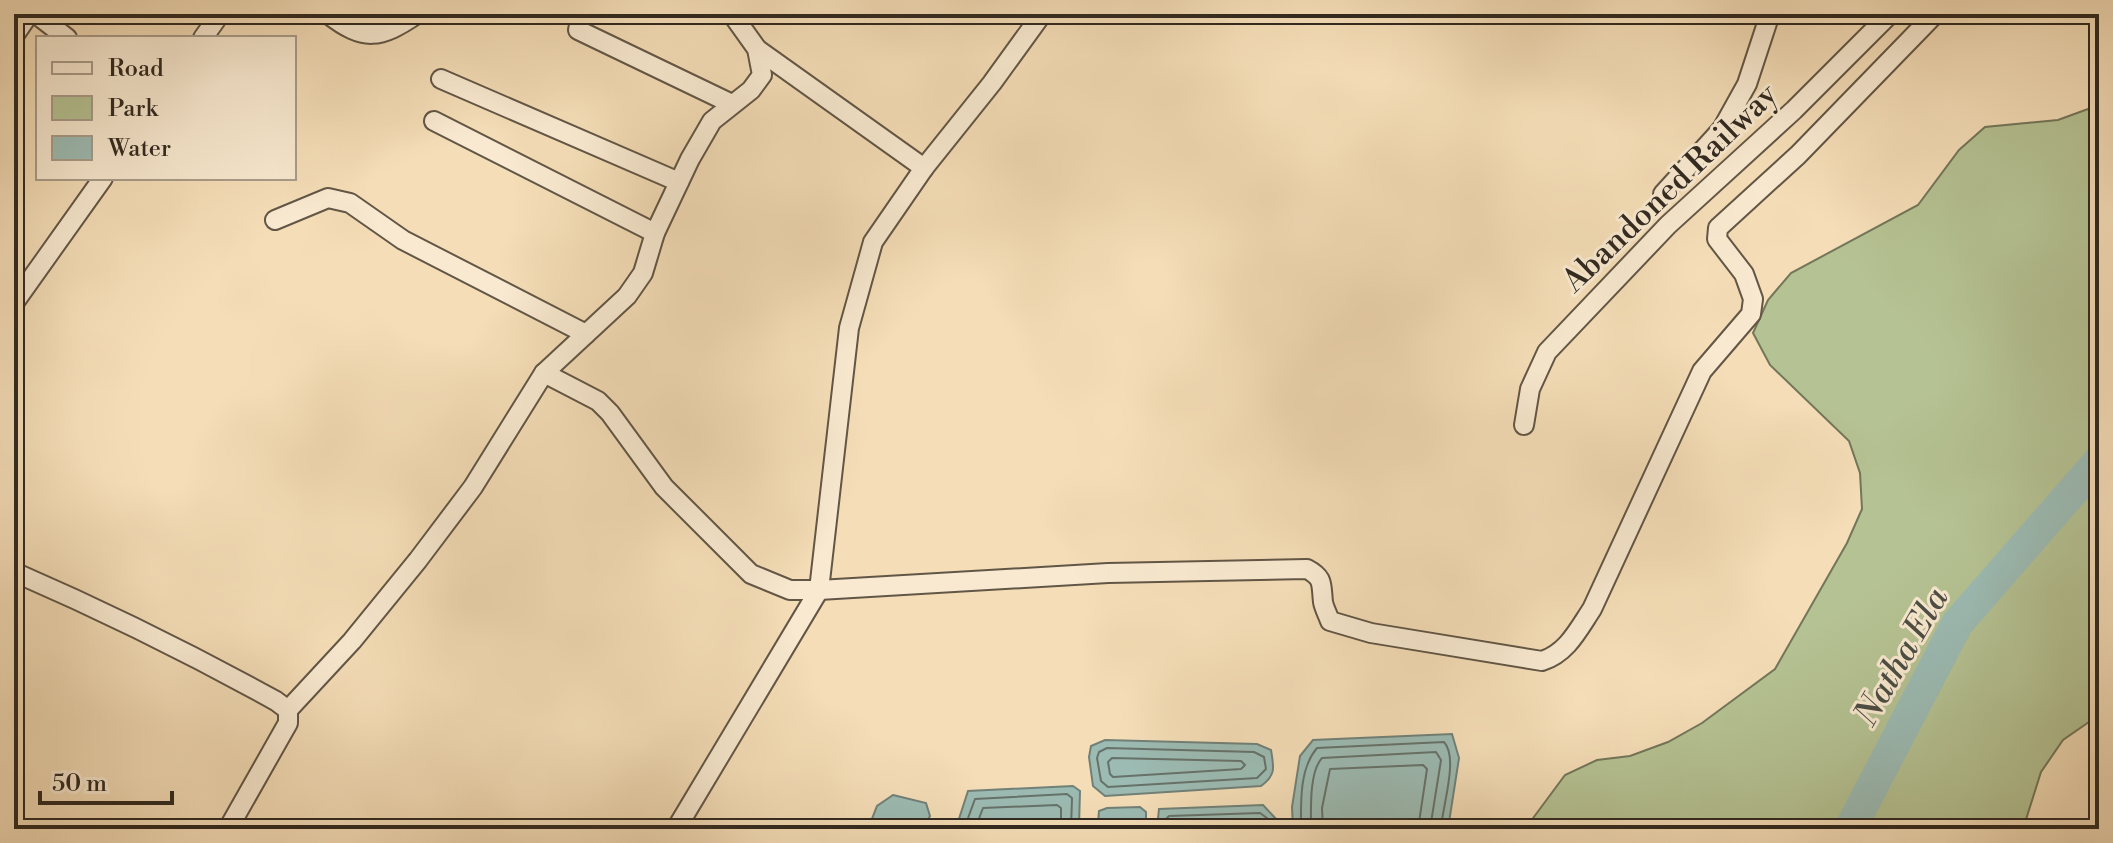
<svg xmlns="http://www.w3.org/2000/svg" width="2113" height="843" font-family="'Libre Bodoni',serif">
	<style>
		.green { fill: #b5c293; stroke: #73765a; stroke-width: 2 }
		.water { fill: #9cbbb3; stroke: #718178; stroke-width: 2 }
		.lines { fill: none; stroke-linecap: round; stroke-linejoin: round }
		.shore { stroke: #66726a; stroke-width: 2 }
		.river { stroke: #9cbbb3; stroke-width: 32 }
		.minor-casing { stroke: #625646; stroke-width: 22 }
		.minor { stroke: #f8e9d0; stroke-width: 18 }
		.labels { text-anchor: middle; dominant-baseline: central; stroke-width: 6; stroke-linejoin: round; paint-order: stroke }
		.street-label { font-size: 32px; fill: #312920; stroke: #f8e9d0 }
		.water-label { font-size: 34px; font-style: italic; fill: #4c4e45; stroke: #f8e9d0 }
	</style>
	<rect width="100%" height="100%" fill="#f4ddb7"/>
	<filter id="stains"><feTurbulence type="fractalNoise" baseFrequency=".0025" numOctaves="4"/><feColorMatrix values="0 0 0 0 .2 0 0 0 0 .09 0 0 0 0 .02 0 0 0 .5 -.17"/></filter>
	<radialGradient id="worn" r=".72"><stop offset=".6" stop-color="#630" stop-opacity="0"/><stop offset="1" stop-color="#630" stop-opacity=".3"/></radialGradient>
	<path class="green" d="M2099,105V715L2063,740L2041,772L2023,829H1525L1565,775L1597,760L1630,756L1668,742L1702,723L1775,669L1847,543L1862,509L1860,473L1849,441L1770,365L1753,333L1768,300L1791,273L1918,205L1959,150L1985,127L2058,120Z"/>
	<g class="water">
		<path d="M1452,734L1459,758L1448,829H1293L1292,807L1300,756L1313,740Z"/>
		<path d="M1105,740L1257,744L1271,750C1274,768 1276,775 1261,786L1105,796L1093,786L1089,757L1091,746Z"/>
		<path d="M1073,786L1080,791L1079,826L1076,829L956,828L968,791Z"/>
		<path d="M893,795L926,803L930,816L922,829H868L877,806Z"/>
		<path d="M1263,805L1277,820V829H1157L1159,809Z"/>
		<path d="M1140,807L1146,812V827L1144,829H1107L1098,823L1099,811L1107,808Z"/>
	</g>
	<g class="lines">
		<g class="shore">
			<path d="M1107,748L1254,752L1264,757L1266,769L1257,778L1108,787L1101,781L1097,758L1099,752Z"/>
			<path d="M1112,758L1241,761L1245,765L1241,769L1113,777L1110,774L1108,762Z"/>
			<path d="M964,829L975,799L1067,794L1072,798L1071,829"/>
			<path d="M975,829L983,808L1057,805L1061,808V829"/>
			<path d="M1165,829L1166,819L1169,816L1260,813L1267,818L1269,829"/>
			<path d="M1175,829L1179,826L1255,824L1259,829"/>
			<path d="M1301,829C1301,803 1299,769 1317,748L1444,742C1459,758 1442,807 1441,829"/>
			<path d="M1311,829C1311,810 1309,772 1322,758L1436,752L1441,760L1430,829"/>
			<path d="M1323,829L1322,808L1330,769L1423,765L1427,769L1418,829"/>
		</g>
		<path class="river" d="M1850,829L1957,624L2099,461"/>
		<defs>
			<g id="minor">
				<path d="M36,14L67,38"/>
				<path d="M328,14C364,42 380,39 417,14"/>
				<path d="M585,14L581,17L578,30L732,104"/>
				<path d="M14,36L29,14"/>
				<path d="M203,38L220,14"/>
				<path d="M757,49L924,168"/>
				<path d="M441,79L679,182"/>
				<path d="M434,121L655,233"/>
				<path d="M1663,194L1722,129L1747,84L1770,14"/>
				<path d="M275,220L328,198L350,203L403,240L586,334"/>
				<path d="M14,303L103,178"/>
				<path d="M544,373L598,401L610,413L664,487L751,574L790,590H819L1108,573L1307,569C1324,578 1321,584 1323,602C1324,608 1328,615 1330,621L1371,633L1542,661C1567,653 1578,630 1592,609L1702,371L1751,314L1753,299L1744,274L1717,239L1718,228L1798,155L1935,14"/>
				<path d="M1524,425L1530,389L1547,352L1668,225L1794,110L1890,14"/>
				<path d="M14,572C104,611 191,654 276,701L288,710"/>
				<path d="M288,710L352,641L418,560L473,487L544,373L627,296L643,273L655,233L690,159L712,121L751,90L762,75L757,49L732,14"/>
				<path d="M228,829L288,723V710"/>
				<path d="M676,829L819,590L849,328L873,242L924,168L992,83L1042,14"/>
			</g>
		</defs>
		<use href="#minor" class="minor-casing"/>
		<use href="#minor" class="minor"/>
	</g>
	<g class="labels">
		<g class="street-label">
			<text transform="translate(1670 188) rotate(-44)">Abandoned Railway</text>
		</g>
		<g class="water-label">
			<text transform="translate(1902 657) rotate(-60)">Natha Ela</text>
		</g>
	</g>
	<rect width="2113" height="843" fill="none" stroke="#f4ddb7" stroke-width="48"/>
	<rect x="16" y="16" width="2081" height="811" fill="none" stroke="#312920" stroke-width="4"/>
	<rect x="24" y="24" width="2065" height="795" fill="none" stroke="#312920" stroke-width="2"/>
	<rect x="36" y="36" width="260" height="144" fill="#f8e9d0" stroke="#a89c8a" stroke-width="2"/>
	<rect x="52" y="62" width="40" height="12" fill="#f8e9d0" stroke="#a89c8a" stroke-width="2"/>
	<text x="108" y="76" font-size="24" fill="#312920">Road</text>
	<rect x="52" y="96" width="40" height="24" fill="#b5c293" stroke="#a89c8a" stroke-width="2"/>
	<text x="108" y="116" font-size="24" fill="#312920">Park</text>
	<rect x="52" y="136" width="40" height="24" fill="#9cbbb3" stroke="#a89c8a" stroke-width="2"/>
	<text x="108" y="156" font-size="24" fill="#312920">Water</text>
	<path d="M40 791v12h132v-12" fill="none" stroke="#312920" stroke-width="4"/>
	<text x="52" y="791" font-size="24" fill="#312920" stroke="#f8e9d0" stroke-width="6" paint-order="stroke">50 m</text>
	<rect width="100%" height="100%" filter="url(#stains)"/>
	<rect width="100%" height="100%" fill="url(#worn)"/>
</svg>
